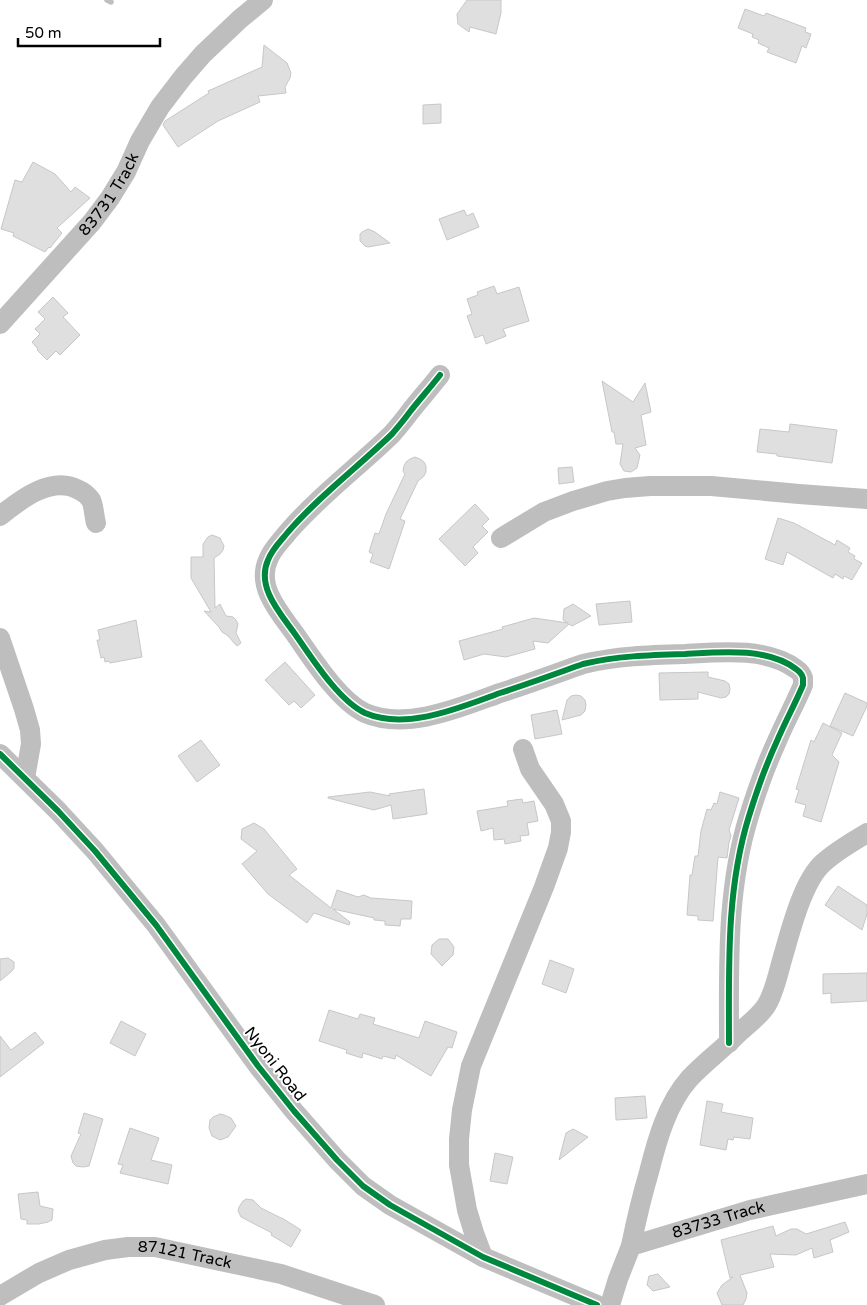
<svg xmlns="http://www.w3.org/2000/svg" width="867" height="1305" font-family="'Varela Round',sans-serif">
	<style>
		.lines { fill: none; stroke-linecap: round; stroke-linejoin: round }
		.stream { stroke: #bfbfbf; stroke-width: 5.5 }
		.building { fill: #dfdfdf; stroke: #c7c7c7 }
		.minor { stroke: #bebebe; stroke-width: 20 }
		.cycleway-casing { stroke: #fff; stroke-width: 9 }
		.cycleway { stroke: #00873e; stroke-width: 6 }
		.labels { text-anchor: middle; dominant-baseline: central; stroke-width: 4; stroke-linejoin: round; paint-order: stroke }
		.street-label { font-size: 16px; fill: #000; stroke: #fff }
	</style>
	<rect width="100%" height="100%" fill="#fff"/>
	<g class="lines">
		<path class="stream" d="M107,0L111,2"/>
	</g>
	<g class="building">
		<path d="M467,0H501V13L496,34L470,27L469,32L458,24L457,14Z"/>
		<path d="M745,9L764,16L766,13L806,28L805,32L811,34L806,48L802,46L796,63L767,52L769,48L758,43L759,40L752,37L753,34L738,28Z"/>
		<path d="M264,45L287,63L291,73L290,78L285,87L286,93L258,96L260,102L218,121L178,147L163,125L165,121L209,93L208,91L262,67Z"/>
		<path d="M441,104V123L423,124V105Z"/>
		<path d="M33,162L55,174L71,192L75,187L90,198L57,228L62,233L50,248L49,247L45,252L13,236L14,233L1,229L15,180L22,182Z"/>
		<path d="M464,210L467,216L473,213L479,227L447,240L439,219Z"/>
		<path d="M368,229L375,232L390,243L368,247L365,246L360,241V234L362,232Z"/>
		<path d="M494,286L497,294L519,287L529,321L503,329L506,336L486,344L483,335L475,338L467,316L472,314L467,299L478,295L477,292Z"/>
		<path d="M53,297L68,313L63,317L80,335L60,355L56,351L47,360L37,350L38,349L32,342L40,334L35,329L45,319L38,312Z"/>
		<path d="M602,381L633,402L645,383L651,412L641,415L646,445L635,448L640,455L637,468L631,472L624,471L620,464L623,444H616L614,432H612Z"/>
		<path d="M790,424L837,430L832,463L777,456V454L757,452L760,429L789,432Z"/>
		<path d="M415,457L420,459L424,462L426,466V472L424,476L418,481L400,519L405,521L389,569L370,562L373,554L369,552L375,533L379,534L386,514L405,474L403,471L404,466L406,462L410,459Z"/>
		<path d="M572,467L574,482L559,484L558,468Z"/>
		<path d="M475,504L489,519L482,526L488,532L473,547L478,553L465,566L439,539Z"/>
		<path d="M778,518L794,523L835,545L837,540L850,548L848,552L855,556L854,559L862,563L852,580L844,576L843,579L835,574L833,578L787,552L783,565L765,559Z"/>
		<path d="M212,535L220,538L224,546L223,550L220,554L214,558L215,608L220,604L226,616L233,617L236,620L238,624L236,633L241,643L237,646L227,635L222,632L219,627L204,611L211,612L191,578V557H203V544L208,537Z"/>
		<path d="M630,601L632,622L599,625L596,604Z"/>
		<path d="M573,604L591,616L572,626L569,624L548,643L533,641L535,649L506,657L484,654L464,660L459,641L503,629L502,627L534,618L568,623L563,620L564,609Z"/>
		<path d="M136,620L142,657L110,663L109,661L105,662L104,657L101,658L97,640H100L98,630Z"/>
		<path d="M285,662L315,695L301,708L294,701L289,705L265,680Z"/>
		<path d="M708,672V677L725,681L729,684L730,689L729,694L726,697L721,698L698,692V699L660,700L659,673Z"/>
		<path d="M845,693L867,703V706L853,736L830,726Z"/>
		<path d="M576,695L581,696L585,700L586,705L585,711L581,715L562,720L567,700L571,696Z"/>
		<path d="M557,710L562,734L535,739L531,715Z"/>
		<path d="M823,723L842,733L832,755L839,762L821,822L803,816L806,805L795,802L799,790L796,789L811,740L814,742Z"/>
		<path d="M201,740L220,765L197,782L178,756Z"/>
		<path d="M424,789L427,814L393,819L391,805L374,810L328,798V797L370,792L390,796L389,794Z"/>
		<path d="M720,792L739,798L729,830L731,836L729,842L727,858L718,857L713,921L698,920V916L687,915L690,875H692L695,856H698L701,831L707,809L711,810L714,803L717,804Z"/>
		<path d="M522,799L523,803L534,801L538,821L527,823L529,835L520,836L521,841L505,844L504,839L494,840L493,828L481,831L477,811L508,806L507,801Z"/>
		<path d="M254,823L264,829L297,869L289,875L331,908L337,890L358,897L364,895L371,898L412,901L411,919H401L400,926L385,925V921L374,920V918L333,909L350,922L349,925L314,913L307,923L268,894L242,864L257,851L241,839L242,829Z"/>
		<path d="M838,886L867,905V914L862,930L825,905Z"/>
		<path d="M439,939H448L454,947L453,955L442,966L431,954L432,945Z"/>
		<path d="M8,958L14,962V968L12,971L0,981V959Z"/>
		<path d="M550,960L574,969L566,993L542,984Z"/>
		<path d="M867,973V1001L831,1003V993L823,994V974Z"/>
		<path d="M329,1010L358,1019L360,1014L375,1018L373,1024L419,1038L425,1021L457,1032L452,1048L448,1047L431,1076L396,1055L395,1059L383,1056L382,1059L363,1053L362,1058L346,1053L347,1050L319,1041Z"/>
		<path d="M121,1021L146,1034L135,1056L110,1043Z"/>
		<path d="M35,1032L44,1043L0,1077V1036L11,1050Z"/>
		<path d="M645,1096L647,1118L616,1120L615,1098Z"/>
		<path d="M707,1101L723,1104L721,1112L753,1118L750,1139L734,1137L733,1140L728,1139L726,1150L700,1145Z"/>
		<path d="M84,1113L103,1119L89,1166L83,1167L76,1166L73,1163L71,1156L81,1134L78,1133Z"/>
		<path d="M220,1114L224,1115L231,1118L236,1126L228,1137L220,1140L212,1136L209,1128L210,1120L213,1117Z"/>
		<path d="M130,1128L159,1138L151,1160L172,1165L168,1184L120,1173L123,1165L118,1164Z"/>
		<path d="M573,1129L588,1137L559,1160L566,1133Z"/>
		<path d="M495,1153L513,1157L507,1184L490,1181Z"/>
		<path d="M38,1192L40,1206L53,1209L52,1220L48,1222L39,1224H27V1220L21,1219L18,1194Z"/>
		<path d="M246,1199L253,1200L261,1208L281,1218H282L301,1230L291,1247L271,1235L272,1233L241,1217L238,1211L239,1207L243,1201Z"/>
		<path d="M845,1222L849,1232L830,1240L833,1252L814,1258L812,1248L796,1255L770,1254L774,1267L740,1275L747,1293L746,1299L743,1305H722L717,1293L722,1285L733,1277L730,1278L721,1240L773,1226L776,1236L791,1229H797L806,1234Z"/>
		<path d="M658,1274L670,1287L653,1291L647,1285L649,1276Z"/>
	</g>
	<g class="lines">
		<g class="minor">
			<path id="s1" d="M0,324L92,222L110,198L126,172L140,141L160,107L183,77L203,54L240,19L263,0"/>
			<path d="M440,375C430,388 419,400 409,413C404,420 398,427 392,434C358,467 319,496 288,532C281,541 272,549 268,560C256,587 280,613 295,634C312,658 338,700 365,713C407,731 461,707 500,693C528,684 555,674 583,664C616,656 650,655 685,654C719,652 767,647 796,669C799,671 802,674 803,678C803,679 803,684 803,685C795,704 785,722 777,741C766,765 757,790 749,816C726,890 729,967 729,1043"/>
			<path d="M0,516C21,499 52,475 79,490C84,492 88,496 91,500C94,506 94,516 96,523"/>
			<path d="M501,538L544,512L573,501L607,491L625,488L650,486H711L799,494L867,499"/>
			<path d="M0,638L24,709L30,730L31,744L25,778"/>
			<path d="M0,754L58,811L95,851L156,925L258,1066L294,1111L337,1160L363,1186L390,1205L483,1257L597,1305"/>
			<path d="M631,1246C636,1221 642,1196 649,1172C657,1140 667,1104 689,1079C701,1066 715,1055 728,1043C733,1039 737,1034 742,1030C750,1023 760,1015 766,1006C774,994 778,974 782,960C790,933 802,882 823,863C836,851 852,842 867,833"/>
			<path d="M483,1257L474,1233L467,1210L459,1165V1139L462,1110L471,1066L544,887L558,848L561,832V821L554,804L530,769L523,749"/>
			<path id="s2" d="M0,1296L39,1273L69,1260L105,1250L128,1247H155L281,1274L375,1305"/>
			<path id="s3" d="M610,1305L618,1279L631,1246L750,1210L867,1184"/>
		</g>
		<defs>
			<g id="cycleway">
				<path d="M440,375C430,388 419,400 409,413C404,420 398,427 392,434C358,467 319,496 288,532C281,541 272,549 268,560C256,587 280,613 295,634C312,658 338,700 365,713C407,731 461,707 500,693C528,684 555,674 583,664C616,656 650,655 685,654C719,652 767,647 796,669C799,671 802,674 803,678C803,679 803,684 803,685C795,704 785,722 777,741C766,765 757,790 749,816C726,890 729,967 729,1043"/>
				<path d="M0,754L58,811L95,851L156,925L258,1066L294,1111L337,1160L363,1186L390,1205L483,1257L597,1305"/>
			</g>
		</defs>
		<use href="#cycleway" class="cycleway-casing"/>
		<use href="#cycleway" class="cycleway"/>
	</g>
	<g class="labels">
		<g class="street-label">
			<text stroke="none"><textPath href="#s1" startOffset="170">83731 Track</textPath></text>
			<text transform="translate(275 1064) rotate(52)">Nyoni Road</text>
			<text stroke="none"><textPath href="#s3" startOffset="154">83733 Track</textPath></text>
			<text stroke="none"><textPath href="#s2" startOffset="196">87121 Track</textPath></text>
		</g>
	</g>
	<path d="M18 38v8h142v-8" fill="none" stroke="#000000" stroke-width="2.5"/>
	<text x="25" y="38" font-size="15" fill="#000000" stroke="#ffffff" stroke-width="4" paint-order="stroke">50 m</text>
</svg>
